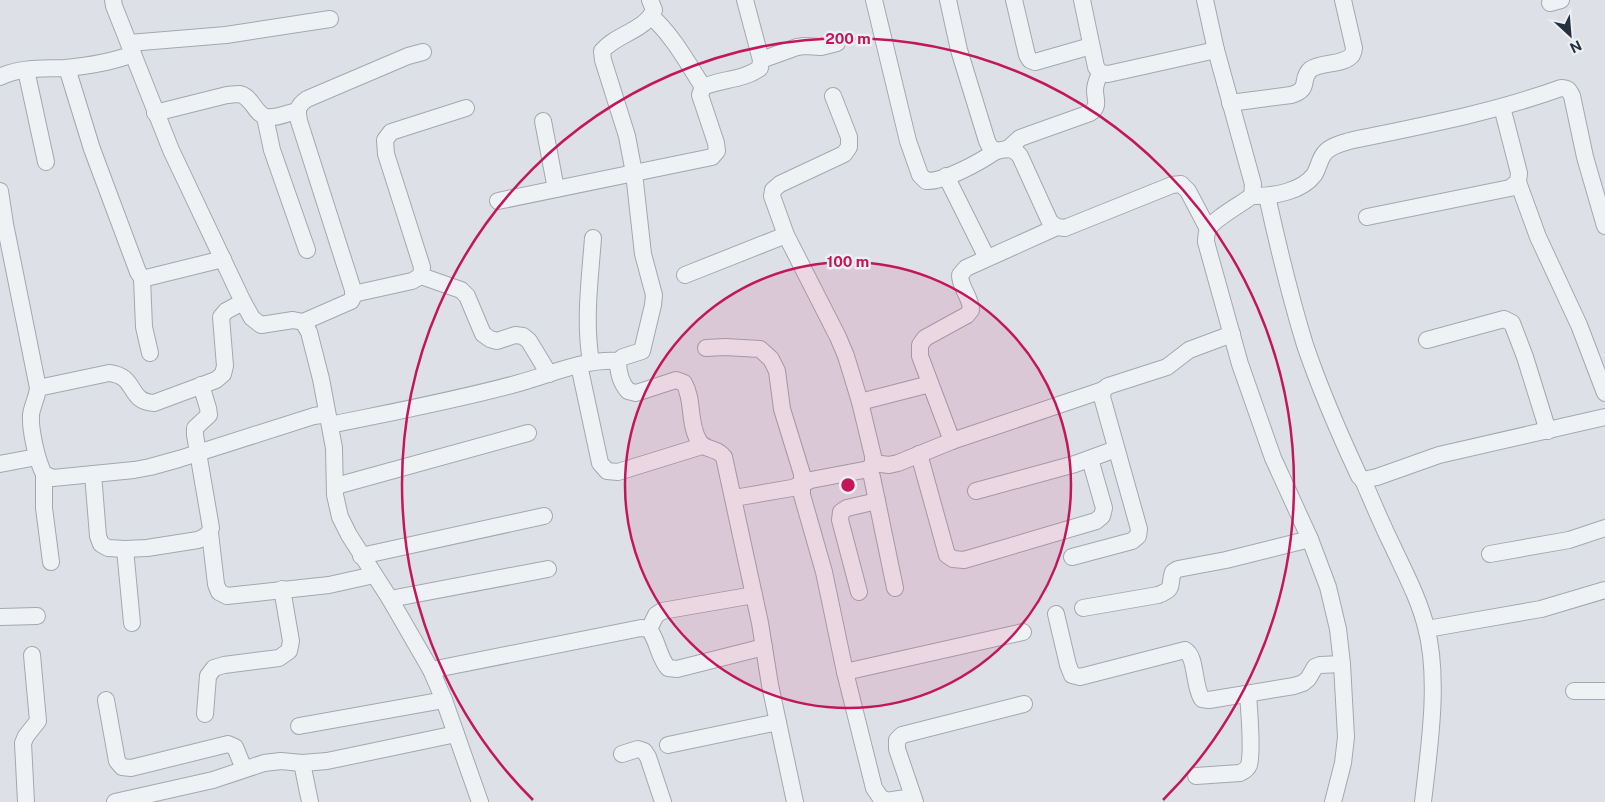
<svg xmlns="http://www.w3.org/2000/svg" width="1605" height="802" font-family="'Public Sans',sans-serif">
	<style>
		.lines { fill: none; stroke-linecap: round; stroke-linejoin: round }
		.minor-casing { stroke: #a2a8b1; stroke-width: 18 }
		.minor { stroke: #eff2f5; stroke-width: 16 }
		.ring { fill: none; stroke: #c2185b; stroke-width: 2.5 }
		.centre { fill: #c2185b; stroke: #ecf0f5; stroke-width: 2.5 }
		.ring-label { font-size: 15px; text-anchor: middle; font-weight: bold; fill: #c2185b; stroke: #ecf0f5; stroke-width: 5; stroke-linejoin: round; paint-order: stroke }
	</style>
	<rect width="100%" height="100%" fill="#dde1e7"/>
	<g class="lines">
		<defs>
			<g id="minor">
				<path d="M113,0L114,6L171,150L243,302L252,318L261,325L293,320L303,322L309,332L321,379L334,448L335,495L340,517L349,535L390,599L431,670L444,700L480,802"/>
				<path d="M650,0L654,10C645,31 616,34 602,51L603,60L627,136L634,173L643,254L654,295L653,305L642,351L623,357L618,361C618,372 621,383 628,391L636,393L676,380L684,383C694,400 688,424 699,441C705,451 717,447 724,457L760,623L770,685L795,802"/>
				<path d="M874,0L908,141L920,175L926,181C944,182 980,162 996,151"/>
				<path d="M948,0L959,50L987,141L990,147L996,151C1007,149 1013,147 1020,156L1050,222L1057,227L1065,228L1172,185L1181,184L1188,191L1208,229"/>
				<path d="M1014,0L1027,55L1030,60L1035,62L1091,46"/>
				<path d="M1082,0L1096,67L1100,73L1108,74L1216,50"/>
				<path d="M1205,0L1216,50L1253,184L1252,196C1241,204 1212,220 1208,230C1206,234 1206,238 1206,242L1240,364L1273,458L1310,539L1328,587L1338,629L1342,664L1346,737L1343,763L1333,802"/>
				<path d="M1550,3L1561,0"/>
				<path d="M651,16C673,36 687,62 703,87"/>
				<path d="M129,43L226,35L330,19"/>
				<path d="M761,60L797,47L804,46L821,47L837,43"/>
				<path d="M67,68L92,149L138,272L142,278H146L223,259"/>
				<path d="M26,70L46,162"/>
				<path d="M0,77C19,67 44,69 65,68C87,66 112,62 133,54"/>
				<path d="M833,96L849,137V147L844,154L780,184L773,190L772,196L786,235L838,337L846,356L860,402L873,456V463L869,469L811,480L802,484V495L824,572L845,672L874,788L880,797L886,801L913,797"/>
				<path d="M1230,103L1291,95C1312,89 1299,79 1311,69C1322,62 1344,65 1352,55C1353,53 1354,50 1354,48L1343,0"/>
				<path d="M155,113L227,95C230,95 235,94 239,94C252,96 254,113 266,117C275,119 288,113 297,111"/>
				<path d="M265,117L272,150L307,250"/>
				<path d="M543,121L556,189"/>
				<path d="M1009,148L1020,138L1031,134L1090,113C1100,106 1095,100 1095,90C1095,84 1098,78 1100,73"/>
				<path d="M946,176L987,258"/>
				<path d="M1518,182L1538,237L1579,325L1605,393"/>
				<path d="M0,191L5,224L38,388C37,398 32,406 31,415C30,430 37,461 44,474L53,478L134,470L150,467L179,459L314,416L327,414"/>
				<path d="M1256,196C1275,196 1302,191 1314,175C1318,169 1319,162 1322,157C1327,147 1339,144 1349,141C1420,126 1492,113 1561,88C1568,88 1569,90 1572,96L1585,157L1605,226"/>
				<path d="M1267,196C1278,246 1290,296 1305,345C1320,389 1339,433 1359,476L1363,480L1377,477L1439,455L1605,417"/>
				<path d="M498,201L712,157L717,151L716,143L700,95L703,87C721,79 744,80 760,68L761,60L745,0"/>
				<path d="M1367,217L1510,188L1518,182L1519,173L1502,107"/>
				<path d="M685,275L786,235"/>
				<path d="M421,276L461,290L467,296L483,334L490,339L497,341L515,335L523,336L529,341L549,374"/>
				<path d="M142,278L144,327L150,353"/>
				<path d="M353,294L412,281L421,276L422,267L386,154L385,140L391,132L466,108"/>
				<path d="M303,322L351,301L353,297V290L299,121C297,110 297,106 307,99L408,56L423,52"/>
				<path d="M1427,340L1504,319L1512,323L1525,357L1548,431"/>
				<path d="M706,348L725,347L760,349L771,359L777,371L782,409L802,474V484L792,488L734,498"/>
				<path d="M591,362C584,321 590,279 593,238"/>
				<path d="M579,365L600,463L607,471L618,472L702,446"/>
				<path d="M38,388L109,373C138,376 127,402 154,403L216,380L223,374L225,366L221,317L226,311L243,302"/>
				<path d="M860,402L930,384"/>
				<path d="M330,425C393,412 457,400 519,383C552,374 583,359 618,361"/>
				<path d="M952,441L920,356V345L925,338L967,315L971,310C971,297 960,288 960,275L966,268L1057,227"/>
				<path d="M919,454L947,555L953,559L964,560L1096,521L1102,516L1104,508L1090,459"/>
				<path d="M873,463L889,465L898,463L952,441L1103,390"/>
				<path d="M0,464L37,457"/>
				<path d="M869,469L872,477L895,588"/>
				<path d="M44,474V508L51,562"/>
				<path d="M93,474L98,536L101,544L108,548L125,549L147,548L198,540C205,537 209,535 211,528L195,435V428L209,415L208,408L201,385"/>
				<path d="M1363,480C1373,503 1382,525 1393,547C1405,573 1419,599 1426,627C1440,679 1429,749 1423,802"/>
				<path d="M336,486L528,433"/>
				<path d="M976,491L1075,464L1116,449"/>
				<path d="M210,533L216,584L219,592L227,596L329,585L374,575"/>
				<path d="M125,549L132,623"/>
				<path d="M1490,554L1569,540L1605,528"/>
				<path d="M361,556L544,516"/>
				<path d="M1072,557L1132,541L1138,536L1139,529L1102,397L1103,390L1108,386L1167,367L1189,350L1232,334"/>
				<path d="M859,592L840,520L841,512L847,508L877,501"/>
				<path d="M390,599L548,569"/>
				<path d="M1083,608L1158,595C1176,588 1168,586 1173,572L1178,569L1226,560L1310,539"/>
				<path d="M1056,614L1068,665L1072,675L1080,677L1185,650C1197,657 1193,686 1202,699L1209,700L1294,686L1303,683L1308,679L1315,667L1320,665L1342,664"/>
				<path d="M0,617L37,616"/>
				<path d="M649,629L656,615L662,611L754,595"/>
				<path d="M1427,629L1541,609L1605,590"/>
				<path d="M431,670L641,628L649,629C658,641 658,656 668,668L677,669L764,647"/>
				<path d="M845,672L1023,632"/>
				<path d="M1574,691H1605"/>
				<path d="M106,700L117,761L122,767L131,768L228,744L235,747L244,769"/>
				<path d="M205,714L208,676L214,668L224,665L279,658L289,651L291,641L282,589"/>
				<path d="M299,726L444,700"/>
				<path d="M668,745L778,722"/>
				<path d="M622,754L638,749L644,751L648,757L663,802"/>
				<path d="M302,763L310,802"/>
				<path d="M1196,776L1240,773C1244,771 1247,770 1249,765C1253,751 1249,710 1248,694"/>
				<path d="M26,802L23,743L26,736L38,721L32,655"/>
				<path d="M115,802L213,780L264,763L281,761L302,763L327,761L456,734"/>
				<path d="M915,802L897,749V740L902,735L1024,704"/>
			</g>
		</defs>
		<use href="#minor" class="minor-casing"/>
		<use href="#minor" class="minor"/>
	</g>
	<circle cx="848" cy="485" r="223" fill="#c2185b" fill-opacity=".12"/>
	<g class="ring">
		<circle cx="848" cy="485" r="223"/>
		<path d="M533 800A446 446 0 1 1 1163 800"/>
	</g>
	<circle cx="848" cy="485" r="8" class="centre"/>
	<g class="ring-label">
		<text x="848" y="44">200 m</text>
		<text x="848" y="267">100 m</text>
	</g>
	<g transform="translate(1570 35) rotate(154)" stroke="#ecf0f5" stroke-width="4" paint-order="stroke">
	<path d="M0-4L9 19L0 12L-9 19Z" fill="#262f3e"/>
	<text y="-8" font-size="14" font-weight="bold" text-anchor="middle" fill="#262f3e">N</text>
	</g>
</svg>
